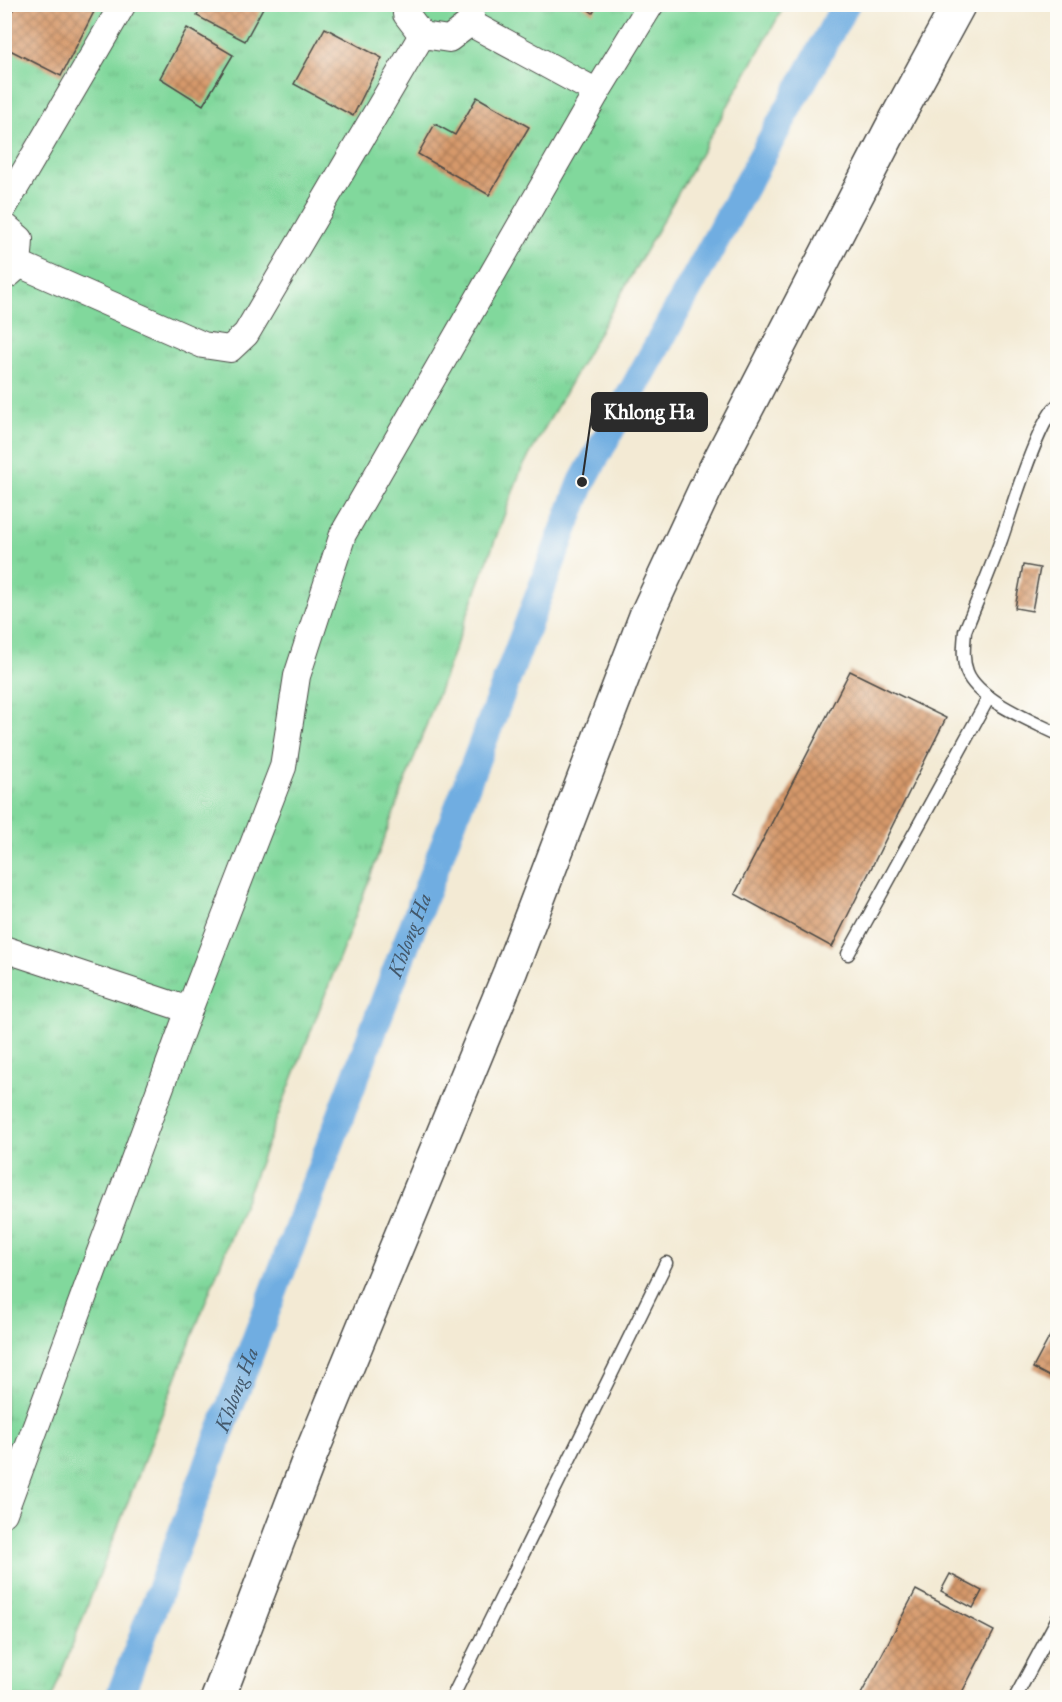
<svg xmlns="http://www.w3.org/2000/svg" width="1062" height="1702" font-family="'IM FELL Great Primer',serif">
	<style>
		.grass { fill: url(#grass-tufts); stroke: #568264; stroke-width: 1.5 }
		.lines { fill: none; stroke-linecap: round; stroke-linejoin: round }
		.canal { stroke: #6fade1; stroke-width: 28 }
		.building { fill: url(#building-cross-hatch) }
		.lane-casing { stroke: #494844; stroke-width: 15 }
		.street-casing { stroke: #494844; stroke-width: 28 }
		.secondary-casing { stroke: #494844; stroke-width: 36 }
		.lane { stroke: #fff; stroke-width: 12 }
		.street { stroke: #fff; stroke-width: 26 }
		.secondary { stroke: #fff; stroke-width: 33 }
		.labels { text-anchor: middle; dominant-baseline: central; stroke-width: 4.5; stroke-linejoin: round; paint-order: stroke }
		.water-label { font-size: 20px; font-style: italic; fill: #43586b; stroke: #fdfcf7 }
		.leader { fill: none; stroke: #2b2b2b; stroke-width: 2 }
		.callout-dot { fill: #2b2b2b; stroke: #fdfcf7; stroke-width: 2 }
		.callout { fill: #2b2b2b; stroke: #2b2b2b; stroke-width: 2 }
		.callout-label { font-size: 20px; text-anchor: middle; font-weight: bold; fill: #fff }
	</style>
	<defs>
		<pattern id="grass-tufts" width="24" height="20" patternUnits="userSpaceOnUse" patternTransform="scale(1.5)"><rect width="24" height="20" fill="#81d89c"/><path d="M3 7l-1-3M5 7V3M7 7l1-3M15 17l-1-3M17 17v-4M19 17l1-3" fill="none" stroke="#70ba87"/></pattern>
		<pattern id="building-cross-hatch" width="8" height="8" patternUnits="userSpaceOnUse" patternTransform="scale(1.5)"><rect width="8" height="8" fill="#d6996b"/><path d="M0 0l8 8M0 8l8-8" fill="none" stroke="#ae7d58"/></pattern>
	</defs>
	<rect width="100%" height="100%" fill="#fdfcf7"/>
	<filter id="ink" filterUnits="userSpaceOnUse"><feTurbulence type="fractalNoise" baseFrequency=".0167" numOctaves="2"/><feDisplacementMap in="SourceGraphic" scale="12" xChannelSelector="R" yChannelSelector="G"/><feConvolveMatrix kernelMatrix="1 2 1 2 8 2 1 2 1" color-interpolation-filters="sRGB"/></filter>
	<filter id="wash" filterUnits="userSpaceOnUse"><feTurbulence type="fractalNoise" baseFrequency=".008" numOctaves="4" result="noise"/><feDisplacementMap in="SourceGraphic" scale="24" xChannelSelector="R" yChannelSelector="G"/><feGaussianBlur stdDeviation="1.35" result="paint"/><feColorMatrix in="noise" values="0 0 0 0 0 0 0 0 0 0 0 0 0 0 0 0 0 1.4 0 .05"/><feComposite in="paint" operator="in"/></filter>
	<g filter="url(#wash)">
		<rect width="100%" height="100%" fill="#f3ead4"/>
		<path class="grass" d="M5,5H785L521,470L351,928L52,1697L5,1698Z"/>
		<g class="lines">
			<path class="canal" id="s1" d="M119,1698L582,482L846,4"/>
		</g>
		<g id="blocks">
			<g class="building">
				<path d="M16,4H98L61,76L4,47V27Z"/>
				<path d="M202,4H265L245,41L197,16Z"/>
				<path d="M580,4H598L593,13Z"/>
				<path d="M187,28L233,55L203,105L160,78Z"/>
				<path d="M325,28L382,58L353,116L294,84Z"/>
				<path d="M477,97L529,127L489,195L418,154L435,124L455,135Z"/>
				<path d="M1023,565L1040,568L1032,611L1015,608Z"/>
				<path d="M850,671L946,718L832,947L735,894Z"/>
				<path d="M1058,1321V1381L1033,1368Z"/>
				<path d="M950,1574L982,1591L973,1608L941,1591Z"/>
				<path d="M916,1590L994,1631L959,1698H859Z"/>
			</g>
		</g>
	</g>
	<g filter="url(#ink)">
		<use href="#blocks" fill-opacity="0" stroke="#494844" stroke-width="1.5"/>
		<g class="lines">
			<defs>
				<g id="lane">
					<path d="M1058,405C1039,417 1010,515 1001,540C990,571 977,601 965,631C964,645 962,659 967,672C978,700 1032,721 1058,734"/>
					<path d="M848,954L989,697"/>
					<path d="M452,1698L666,1263"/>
					<path d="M1015,1698L1058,1618"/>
				</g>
				<g id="street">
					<path d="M408,4L406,14L422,35L449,39L470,23L472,4"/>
					<path d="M470,23L597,92"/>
					<path d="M4,207L123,4"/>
					<path d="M4,225L20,239C19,255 20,270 4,277"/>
					<path d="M19,264L203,345L230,349L246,334L422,35"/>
					<path d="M4,949L189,1010"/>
					<path d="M4,1513L189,1010L283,767L297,676L343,534L597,92L651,4"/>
				</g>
				<path id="secondary" d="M218,1698L309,1459L510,972L646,616L709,481L891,129L959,4"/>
			</defs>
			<use href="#lane" class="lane-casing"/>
			<use href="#street" class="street-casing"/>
			<use href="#secondary" class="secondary-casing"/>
			<use href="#lane" class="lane"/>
			<use href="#street" class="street"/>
			<use href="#secondary" class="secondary"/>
		</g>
	</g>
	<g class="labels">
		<g class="water-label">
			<text stroke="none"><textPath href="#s1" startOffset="816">Khlong Ha</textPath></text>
			<text stroke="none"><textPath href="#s1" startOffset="330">Khlong Ha</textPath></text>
		</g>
	</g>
	<path class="leader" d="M582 482L592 412"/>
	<circle class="callout-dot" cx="582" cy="482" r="6"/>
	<rect class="callout" x="592" y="393" width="115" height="38" rx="6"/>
	<g class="callout-label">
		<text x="649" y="419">Khlong Ha</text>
	</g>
	<rect width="1062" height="1702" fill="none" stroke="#fdfcf7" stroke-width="24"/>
</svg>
